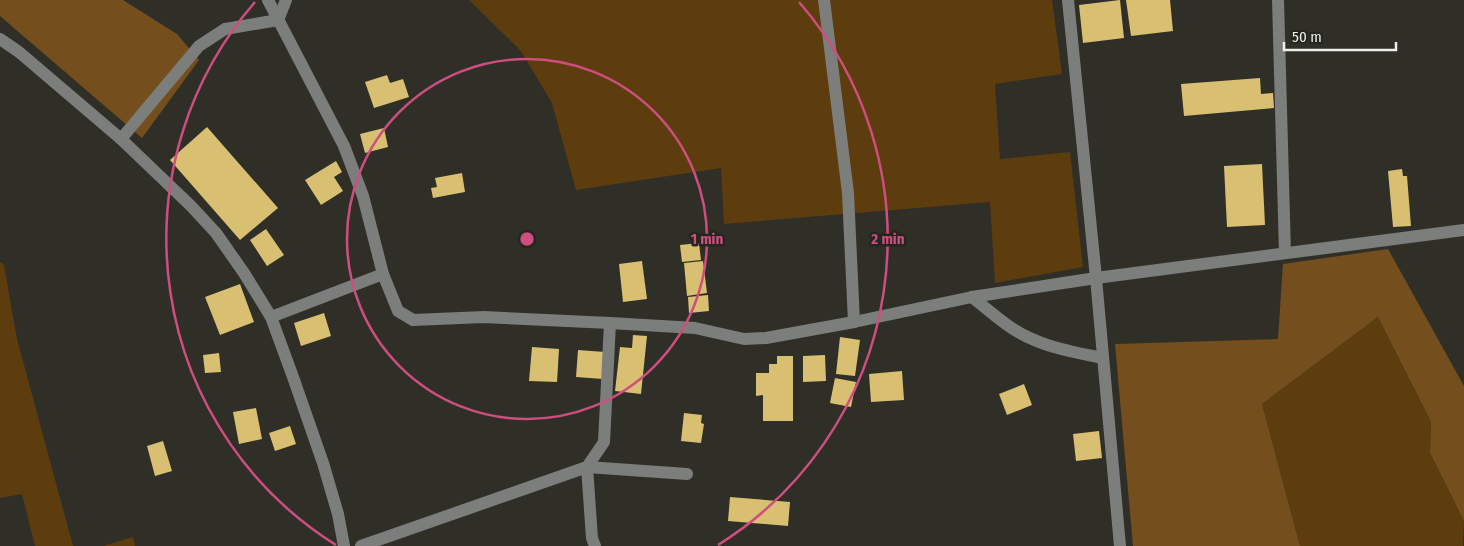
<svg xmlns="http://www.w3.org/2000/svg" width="1464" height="546" font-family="'Fira Sans Condensed',sans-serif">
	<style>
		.green { fill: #5d3c0d }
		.forest { fill: #744f1d }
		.building { fill: #d9bf71 }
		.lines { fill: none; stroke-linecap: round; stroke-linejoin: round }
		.minor { stroke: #7c7e7b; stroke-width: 12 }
		.ring { fill: none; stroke: #cd4e7f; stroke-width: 2.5 }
		.centre { fill: #cd4e7f; stroke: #25261f; stroke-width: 2.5 }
		.ring-label { font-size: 15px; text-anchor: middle; font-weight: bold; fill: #cd4e7f; stroke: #25261f; stroke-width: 5; stroke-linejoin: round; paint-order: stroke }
	</style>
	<rect width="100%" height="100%" fill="#2f2f28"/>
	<g class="green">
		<path d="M469,0H1052L1062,74L995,84L1000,159L1070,152L1083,267L995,283L990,202L724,224L721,168L576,190L552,103L521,51Z"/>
		<path d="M0,262L4,265L17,339L73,546H35L22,494L0,498Z"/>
		<path d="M1378,317L1431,422L1430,453L1464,521L1463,546H1300L1262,404Z"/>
		<path d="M133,537L135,546H103Z"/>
	</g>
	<g class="forest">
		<path d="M0,0H123L177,34L199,60L142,138L0,16Z"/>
		<path d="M1388,249L1464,386V521L1430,453L1431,422L1378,317L1262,404L1300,546H1133L1115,344L1278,339L1283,264Z"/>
	</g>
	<g class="building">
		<path d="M1120,0L1124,38L1083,43L1079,5Z"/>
		<path d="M1126,0H1170L1173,31L1131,36Z"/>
		<path d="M387,75L390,83L403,79L409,97L374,108L365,82Z"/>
		<path d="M1260,78L1261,94L1273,93L1274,108L1184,116L1181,84Z"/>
		<path d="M207,127L278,208L240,240L170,160Z"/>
		<path d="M384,128L388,147L365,153L360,134Z"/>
		<path d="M336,161L342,172L334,177L343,191L321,205L305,180Z"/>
		<path d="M1262,164L1265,225L1227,227L1224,166Z"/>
		<path d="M1402,169L1403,176H1407L1411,226L1393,227L1388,171Z"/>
		<path d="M462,173L465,192L433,198L431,188L437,187L435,178Z"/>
		<path d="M266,229L284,255L267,266L250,240Z"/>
		<path d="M699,243L701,260L682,262L680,245Z"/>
		<path d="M642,261L647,299L623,302L619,264Z"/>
		<path d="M703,261L707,293L687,296L684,263Z"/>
		<path d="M240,284L254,322L220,335L205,297Z"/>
		<path d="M708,295L709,311L689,313L688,297Z"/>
		<path d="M324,313L331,336L301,346L294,323Z"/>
		<path d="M633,335L647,336L641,394L615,391L620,347L632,348Z"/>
		<path d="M840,337L860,340L855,376L836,374Z"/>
		<path d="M532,347L559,349L557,382L529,381Z"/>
		<path d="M578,350L605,352L603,379L576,377Z"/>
		<path d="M219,353L221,372L205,373L203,355Z"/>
		<path d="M825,355L826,381L803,382V356Z"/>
		<path d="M777,356H793V421H763V395L756,396V373H769V364H777Z"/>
		<path d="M902,371L904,400L871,402L869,374Z"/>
		<path d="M835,378L856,382L851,407L830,403Z"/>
		<path d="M1024,384L1032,405L1007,415L999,394Z"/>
		<path d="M256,408L262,439L239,444L233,412Z"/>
		<path d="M684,413L702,415L701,423L704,424L701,443L681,441Z"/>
		<path d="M290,426L296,444L275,451L269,433Z"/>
		<path d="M1099,431L1102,458L1076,461L1073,434Z"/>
		<path d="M163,441L172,471L155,476L147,446Z"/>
		<path d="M730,497L790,502L788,526L728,521Z"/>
	</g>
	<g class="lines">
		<g class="minor">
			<path d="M268,0L344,146L363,196L383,274L398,311L413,320L484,317L610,323L695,328L744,339L766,338L854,322L972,297L1096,278L1464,230"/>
			<path d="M824,0L848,193L854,322"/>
			<path d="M1068,0L1096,278L1120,546"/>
			<path d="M1278,0L1285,253"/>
			<path d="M278,20L286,0"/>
			<path d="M0,39L19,52L121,139L191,206L216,233L244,273L271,317L293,377L323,463L338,514L344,546"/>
			<path d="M121,139L199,46L225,29L278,20"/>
			<path d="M972,297C991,312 1010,330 1032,339C1054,349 1079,353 1102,358"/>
			<path d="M271,317L383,274"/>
			<path d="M361,546L587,467L604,442L610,323"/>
			<path d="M595,546L592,538L587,467L687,474"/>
		</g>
	</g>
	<g class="ring">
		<circle cx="527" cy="239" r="180"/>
		<path d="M336 545A361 361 0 0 1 255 2M799 2A361 361 0 0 1 718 545"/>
	</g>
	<circle cx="527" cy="239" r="8" class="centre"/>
	<g class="ring-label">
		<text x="707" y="244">1 min</text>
		<text x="888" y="244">2 min</text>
	</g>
	<path d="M1284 42v8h112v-8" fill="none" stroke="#eeefea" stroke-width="2.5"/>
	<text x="1292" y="42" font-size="15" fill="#eeefea" stroke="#25261f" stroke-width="4" paint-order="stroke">50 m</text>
</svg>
